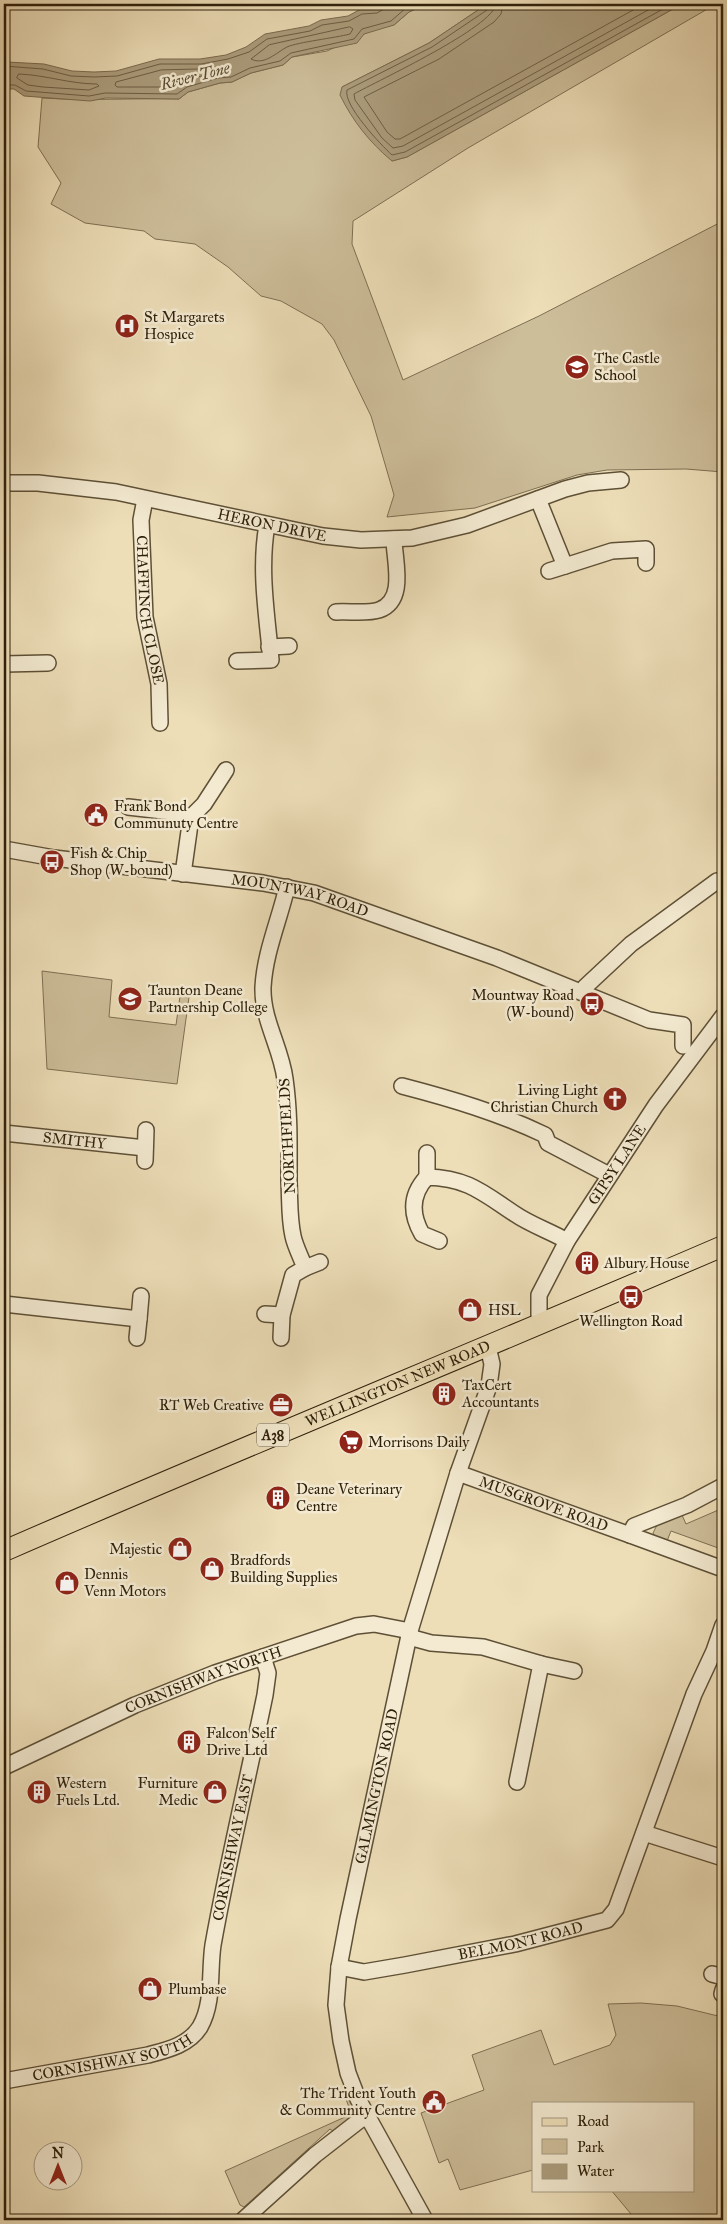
<svg xmlns="http://www.w3.org/2000/svg" width="727" height="2224" font-family="'IM FELL Great Primer',serif">
	<style>
		.green { fill: #cdbe9a; stroke: #7e6f52 }
		.water { fill: #ac9d7d; stroke: #7a6b4f }
		.lines { fill: none; stroke-linecap: round; stroke-linejoin: round }
		.shore { stroke: #6d5e44; stroke-width: 1 }
		.minor-casing { stroke: #5e5036; stroke-width: 18 }
		.major-casing { stroke: #2e200a; stroke-width: 22 }
		.minor { stroke: #f3ead1; stroke-width: 15 }
		.major { stroke: #eddeb8; stroke-width: 20 }
		.labels { text-anchor: middle; dominant-baseline: central; stroke-width: 5; stroke-linejoin: round; paint-order: stroke }
		.shield { fill: #f3ead1; stroke: #695d46; stroke-width: 1 }
		.shield-label { font-size: 14px; font-weight: bold; fill: #2e200a }
		.poi-label { font-size: 15px; fill: #2e200a; stroke: #f3ead1; text-anchor: start }
		.street-label { font-size: 15px; fill: #2e200a; stroke: #f3ead1 }
		.water-label { font-size: 16px; font-style: italic; fill: #5a4c32; stroke: #f3ead1 }
	</style>
	<rect width="100%" height="100%" fill="#eddeb8"/>
	<filter id="stains"><feTurbulence type="fractalNoise" baseFrequency=".004" numOctaves="4"/><feColorMatrix values="0 0 0 0 .2 0 0 0 0 .09 0 0 0 0 .02 0 0 0 .5 -.17"/></filter>
	<radialGradient id="worn" r=".72"><stop offset=".6" stop-color="#630" stop-opacity="0"/><stop offset="1" stop-color="#630" stop-opacity=".3"/></radialGradient>
	<g class="green">
		<path d="M426,4H487L429,43L342,87L392,161L407,157L682,4H716L468,148L353,221L352,244L403,380L539,316L723,221V472L686,469L607,470L577,475L475,508L387,517L394,495L371,416L334,340L322,324L281,301L261,296L228,267L195,244L155,239L144,231L85,223L51,204L61,183L38,147L42,98C88,101 133,98 179,99L188,92L220,83L232,82L251,73L283,65L292,57L327,51L375,29L394,25L409,12Z"/>
		<path d="M42,971L112,980L109,1017L176,1025L181,989L190,990L177,1084L47,1069Z"/>
		<path d="M723,1508V1561L717,1560L721,1549L671,1531L667,1541L655,1536L653,1533L658,1523L682,1515L686,1524Z"/>
		<path d="M723,2001V2220H636L611,2190H693V2103H533V2170L460,2190L448,2159L439,2163L421,2113L484,2090L472,2055L541,2030L554,2065L610,2045L616,2035L608,2004L641,2003L677,2006L718,2016Z"/>
		<path d="M348,2095C358,2113 347,2121 334,2132L330,2129L244,2207L240,2205L225,2171L345,2117L349,2107L345,2097Z"/>
	</g>
	<g class="water">
		<path d="M384,4H426L409,12L394,25L364,34L357,43L292,57L283,65L251,73L232,82L220,83L188,92L179,99L106,98L90,101L24,96L14,89H4V58L7,62L44,64L72,71L94,72L116,71L159,59H200L226,55L246,47L265,34L309,26L321,20L348,16L361,9L376,8Z"/>
		<path d="M487,4H682L407,157L392,161C370,143 352,120 340,95L342,87L429,43Z"/>
	</g>
	<g class="lines">
		<g class="shore">
			<path d="M489,4L487,10L432,47L347,90C343,105 381,145 392,155L405,152L672,4"/>
			<path d="M496,4C494,27 377,81 354,94L355,100L382,138L393,148L403,146L659,4"/>
			<path d="M503,4L501,14L494,22L439,59L364,97L387,132L395,139H400L644,4"/>
			<path d="M350,27L353,29L350,34C335,38 298,42 287,47C277,52 264,66 251,59L269,45Z"/>
			<path d="M4,66L43,69L71,76L94,77L117,76L160,64H201L228,59L249,52L267,39L310,31L322,25L349,21L362,14L377,13L384,9L385,4"/>
			<path d="M207,69L210,71L208,74L185,81L175,87H117L115,85L116,82L161,70Z"/>
			<path d="M19,74C46,75 70,84 97,84L99,86L89,90L43,87L28,85L17,78Z"/>
			<path d="M4,85H15L26,91L89,96L105,93L177,94L187,87L218,78L231,77L250,68L280,61L291,53L354,39L362,29L391,21L406,8L418,4"/>
		</g>
		<defs>
			<g id="minor">
				<path id="s1" d="M4,483H38L116,492L323,536L361,540L412,538L467,525L565,489L588,483L621,480"/>
				<path id="s2" d="M145,499L141,520L145,617L159,684L160,723"/>
				<path d="M538,499L565,566L612,551L646,549V563"/>
				<path d="M549,571L565,566"/>
				<path d="M336,612C349,611 367,614 379,610C407,600 394,560 394,539"/>
				<path d="M269,647L289,646"/>
				<path d="M237,661L271,660C267,615 259,570 267,525"/>
				<path d="M4,664L48,663"/>
				<path d="M128,807L172,812L191,817"/>
				<path id="s3" d="M4,849L54,858L263,883L314,893L497,958L649,1020L683,1025V1046"/>
				<path d="M183,874L191,817L204,804L226,770"/>
				<path d="M583,992L585,987L631,944L717,881"/>
				<path d="M402,1086C452,1099 499,1113 545,1135L548,1143L609,1175"/>
				<path id="s4" d="M4,1133L145,1148"/>
				<path d="M427,1153V1177"/>
				<path d="M145,1161L146,1130"/>
				<path d="M439,1241L422,1234C410,1213 411,1194 427,1177C468,1178 483,1193 515,1214C531,1225 550,1231 567,1241"/>
				<path d="M305,1268L320,1262"/>
				<path d="M4,1304L139,1319L141,1296"/>
				<path d="M265,1314L282,1315"/>
				<path id="s5" d="M543,1323L539,1315V1295L567,1241L656,1105L723,1016"/>
				<path d="M137,1338L139,1319"/>
				<path d="M281,1338L282,1315L293,1275L305,1268C301,1257 295,1246 293,1236C289,1218 290,1200 289,1182C289,1148 290,1114 285,1079C281,1047 262,1020 263,987C265,952 279,921 287,887"/>
				<path id="s6" d="M458,1473L630,1535"/>
				<path d="M723,1486L687,1505L634,1526L630,1535L723,1569"/>
				<path d="M409,1637L431,1643L483,1647L541,1664L517,1782"/>
				<path d="M541,1664L574,1671"/>
				<path id="s7" d="M4,1767L135,1705L215,1673L356,1626L374,1624L410,1631"/>
				<path d="M644,1833L723,1858"/>
				<path id="s8" d="M339,1967L364,1972L405,1965L515,1944L607,1920L616,1909L694,1694L714,1651L723,1625"/>
				<path d="M712,1974L723,1977"/>
				<path d="M722,1994L723,1990"/>
				<path id="s9" d="M4,2081L148,2055C167,2050 189,2045 200,2027C214,2003 209,1971 213,1945C228,1861 248,1778 265,1695L268,1673L263,1657"/>
				<path d="M243,2220L315,2155L360,2120L367,2118"/>
				<path id="s10" d="M425,2220L358,2099L348,2073L341,2041L336,2005L339,1967L348,1919L410,1631L458,1473L489,1386L492,1364L488,1347"/>
			</g>
			<g id="major">
				<path id="s11" d="M4,1551C242,1447 484,1349 723,1246"/>
			</g>
		</defs>
		<use href="#minor" class="minor-casing"/>
		<use href="#major" class="major-casing"/>
		<use href="#minor" class="minor"/>
		<use href="#major" class="major"/>
	</g>
	<defs>
		<symbol id="hospital-disc" viewBox="-11 -11 22 22"><circle r="9.5" fill="#8f2418" stroke="#f3ead1"/><path d="M-5-5h3v3.5h4V-5h3V5h-3V1.5h-4V5h-3Z" fill="#fff"/></symbol>
		<symbol id="school-disc" viewBox="-11 -11 22 22"><circle r="9.5" fill="#8f2418" stroke="#f3ead1"/><path d="M0-5L7-2L0 1L-7-2ZM-4 1L0 2.5L4 1V4Q0 6-4 4Z" fill="#fff"/></symbol>
		<symbol id="civic-disc" viewBox="-11 -11 22 22"><circle r="9.5" fill="#8f2418" stroke="#f3ead1"/><path d="M-.6-6.5H3V-4.5H.6V-3L4-1V1h2V6H-6V1h2V-1L-.6-3ZM-1.2 2.5V6h2.4V2.5Z" fill="#fff"/></symbol>
		<symbol id="bus-disc" viewBox="-11 -11 22 22"><circle r="9.5" fill="#8f2418" stroke="#f3ead1"/><path d="M-5-6H5V4H4V6H2V4H-2V6H-4V4H-5ZM-3.5-4V0h7V-4ZM-3.5 1.2v1.5H-2V1.2ZM2 1.2v1.5H3.5V1.2Z" fill="#fff"/></symbol>
		<symbol id="church-disc" viewBox="-11 -11 22 22"><circle r="9.5" fill="#8f2418" stroke="#f3ead1"/><path d="M-1.2-6h2.4v3.5h3.3v2.4h-3.3V6h-2.4V-.1h-3.3v-2.4h3.3Z" fill="#fff"/></symbol>
		<symbol id="building-disc" viewBox="-11 -11 22 22"><circle r="9.5" fill="#8f2418" stroke="#f3ead1"/><path d="M-4-6H4V6H1V3H-1V6H-4ZM-2.5-4.3h1.7v1.8h-1.7ZM.8-4.3h1.7v1.8H.8ZM-2.5-1h1.7V.8h-1.7ZM.8-1h1.7V.8H.8Z" fill="#fff"/></symbol>
		<symbol id="shop-disc" viewBox="-11 -11 22 22"><circle r="9.5" fill="#8f2418" stroke="#f3ead1"/><path d="M-5-2.5h2.3a2.7 3.5 0 0 1 5.4 0H5L5.5 6h-11ZM-1.5-2.5h3a1.5 2.3 0 0 0-3 0Z" fill="#fff"/></symbol>
		<symbol id="office-disc" viewBox="-11 -11 22 22"><circle r="9.5" fill="#8f2418" stroke="#f3ead1"/><path d="M-6-3h4V-5.5h4V-3h4V5H-6ZM-1-4.5V-3h2v-1.5ZM-6 0V1H6V0Z" fill="#fff"/></symbol>
		<symbol id="supermarket-disc" viewBox="-11 -11 22 22"><circle r="9.5" fill="#8f2418" stroke="#f3ead1"/><path d="M-6-5.5h2.5l.6 2H6L4.5 2H-2.5L-4.4-4H-6ZM-1.5 3.2a1.3 1.3 0 1 0 .1 0ZM3 3.2a1.3 1.3 0 1 0 .1 0Z" fill="#fff"/></symbol>
	</defs>
	<g fill-rule="evenodd">
		<use href="#hospital-disc" x="113" y="312" width="28" height="28"/>
		<use href="#school-disc" x="563" y="353" width="28" height="28"/>
		<use href="#civic-disc" x="82" y="801" width="28" height="28"/>
		<use href="#bus-disc" x="38" y="848" width="28" height="28"/>
		<use href="#school-disc" x="116" y="985" width="28" height="28"/>
		<use href="#bus-disc" x="578" y="990" width="28" height="28"/>
		<use href="#church-disc" x="601" y="1085" width="28" height="28"/>
		<use href="#building-disc" x="573" y="1249" width="28" height="28"/>
		<use href="#bus-disc" x="617" y="1283" width="28" height="28"/>
		<use href="#shop-disc" x="456" y="1296" width="28" height="28"/>
		<use href="#building-disc" x="430" y="1380" width="28" height="28"/>
		<use href="#office-disc" x="267" y="1391" width="28" height="28"/>
		<use href="#supermarket-disc" x="337" y="1428" width="28" height="28"/>
		<use href="#building-disc" x="264" y="1484" width="28" height="28"/>
		<use href="#shop-disc" x="166" y="1535" width="28" height="28"/>
		<use href="#shop-disc" x="198" y="1555" width="28" height="28"/>
		<use href="#shop-disc" x="53" y="1569" width="28" height="28"/>
		<use href="#building-disc" x="175" y="1728" width="28" height="28"/>
		<use href="#building-disc" x="25" y="1778" width="28" height="28"/>
		<use href="#shop-disc" x="201" y="1778" width="28" height="28"/>
		<use href="#shop-disc" x="136" y="1975" width="28" height="28"/>
		<use href="#civic-disc" x="420" y="2088" width="28" height="28"/>
	</g>
	<g class="labels">
		<rect class="shield" x="257" y="1423.5" width="32" height="23" rx="4"/>
		<g class="shield-label">
			<text x="273" y="1435">A38</text>
		</g>
		<g class="poi-label">
			<text x="144" y="317">St Margarets<tspan x="144" dy="17">Hospice</tspan></text>
			<text x="594" y="358">The Castle<tspan x="594" dy="17">School</tspan></text>
			<text x="114" y="806">Frank Bond<tspan x="114" dy="17">Communuty Centre</tspan></text>
			<text x="70" y="853">Fish &amp; Chip<tspan x="70" dy="17">Shop (W-bound)</tspan></text>
			<text x="148" y="990">Taunton Deane<tspan x="148" dy="17">Partnership College</tspan></text>
			<text x="574" y="995" text-anchor="end">Mountway Road<tspan x="574" dy="17">(W-bound)</tspan></text>
			<text x="598" y="1090" text-anchor="end">Living Light<tspan x="598" dy="17">Christian Church</tspan></text>
			<text x="604" y="1263">Albury House</text>
			<text x="488" y="1310">HSL</text>
			<text x="631" y="1321" text-anchor="middle">Wellington Road</text>
			<text x="462" y="1385">TaxCert<tspan x="462" dy="17">Accountants</tspan></text>
			<text x="264" y="1405" text-anchor="end">RT Web Creative</text>
			<text x="368" y="1442">Morrisons Daily</text>
			<text x="296" y="1489">Deane Veterinary<tspan x="296" dy="17">Centre</tspan></text>
			<text x="162" y="1549" text-anchor="end">Majestic</text>
			<text x="230" y="1560">Bradfords<tspan x="230" dy="17">Building Supplies</tspan></text>
			<text x="84" y="1574">Dennis<tspan x="84" dy="17">Venn Motors</tspan></text>
			<text x="206" y="1733">Falcon Self<tspan x="206" dy="17">Drive Ltd</tspan></text>
			<text x="56" y="1783">Western<tspan x="56" dy="17">Fuels Ltd.</tspan></text>
			<text x="198" y="1783" text-anchor="end">Furniture<tspan x="198" dy="17">Medic</tspan></text>
			<text x="168" y="1989">Plumbase</text>
			<text x="416" y="2093" text-anchor="end">The Trident Youth<tspan x="416" dy="17">&amp; Community Centre</tspan></text>
		</g>
		<g class="street-label">
			<text stroke="none"><textPath href="#s1" startOffset="272">HERON DRIVE</textPath></text>
			<text stroke="none"><textPath href="#s2" startOffset="112">CHAFFINCH CLOSE</textPath></text>
			<text stroke="none"><textPath href="#s3" startOffset="300">MOUNTWAY ROAD</textPath></text>
			<text transform="translate(287 1136) rotate(-93)">NORTHFIELDS</text>
			<text stroke="none"><textPath href="#s4" startOffset="71">SMITHY</textPath></text>
			<text stroke="none"><textPath href="#s5" startOffset="181">GIPSY LANE</textPath></text>
			<text stroke="none"><textPath href="#s11" startOffset="428">WELLINGTON NEW ROAD</textPath></text>
			<text stroke="none"><textPath href="#s6" startOffset="91">MUSGROVE ROAD</textPath></text>
			<text stroke="none"><textPath href="#s7" startOffset="218">CORNISHWAY NORTH</textPath></text>
			<text stroke="none"><textPath href="#s10" startOffset="458">GALMINGTON ROAD</textPath></text>
			<text stroke="none"><textPath href="#s9" startOffset="390">CORNISHWAY EAST</textPath></text>
			<text stroke="none"><textPath href="#s8" startOffset="185">BELMONT ROAD</textPath></text>
			<text stroke="none"><textPath href="#s9" startOffset="111">CORNISHWAY SOUTH</textPath></text>
		</g>
		<g class="water-label">
			<text transform="translate(195 76) rotate(-14)">River Tone</text>
		</g>
	</g>
	<rect width="727" height="2224" fill="none" stroke="#eddeb8" stroke-width="20"/>
	<rect x="5" y="5" width="717" height="2214" fill="none" stroke="#2e200a" stroke-width="2.5"/>
	<rect x="10" y="10" width="707" height="2204" fill="none" stroke="#2e200a"/>
	<rect x="532" y="2102" width="162" height="90" fill="#f3ead1" stroke="#a49981"/>
	<rect x="542" y="2118" width="25" height="8" fill="#eddeb8" stroke="#a49981"/>
	<text x="577" y="2126" font-size="15" fill="#2e200a">Road</text>
	<rect x="542" y="2139" width="25" height="15" fill="#cdbe9a" stroke="#a49981"/>
	<text x="577" y="2152" font-size="15" fill="#2e200a">Park</text>
	<rect x="542" y="2164" width="25" height="15" fill="#ac9d7d" stroke="#a49981"/>
	<text x="577" y="2176" font-size="15" fill="#2e200a">Water</text>
	<g transform="translate(58 2166)"><circle r="24" fill="#f3ead1" stroke="#a49981"/>
	<path d="M0-4L9 19L0 12L-9 19Z" fill="#8f2418"/>
	<text y="-8" font-size="14" font-weight="bold" text-anchor="middle" fill="#2e200a">N</text>
	</g>
	<rect width="100%" height="100%" filter="url(#stains)"/>
	<rect width="100%" height="100%" fill="url(#worn)"/>
</svg>
